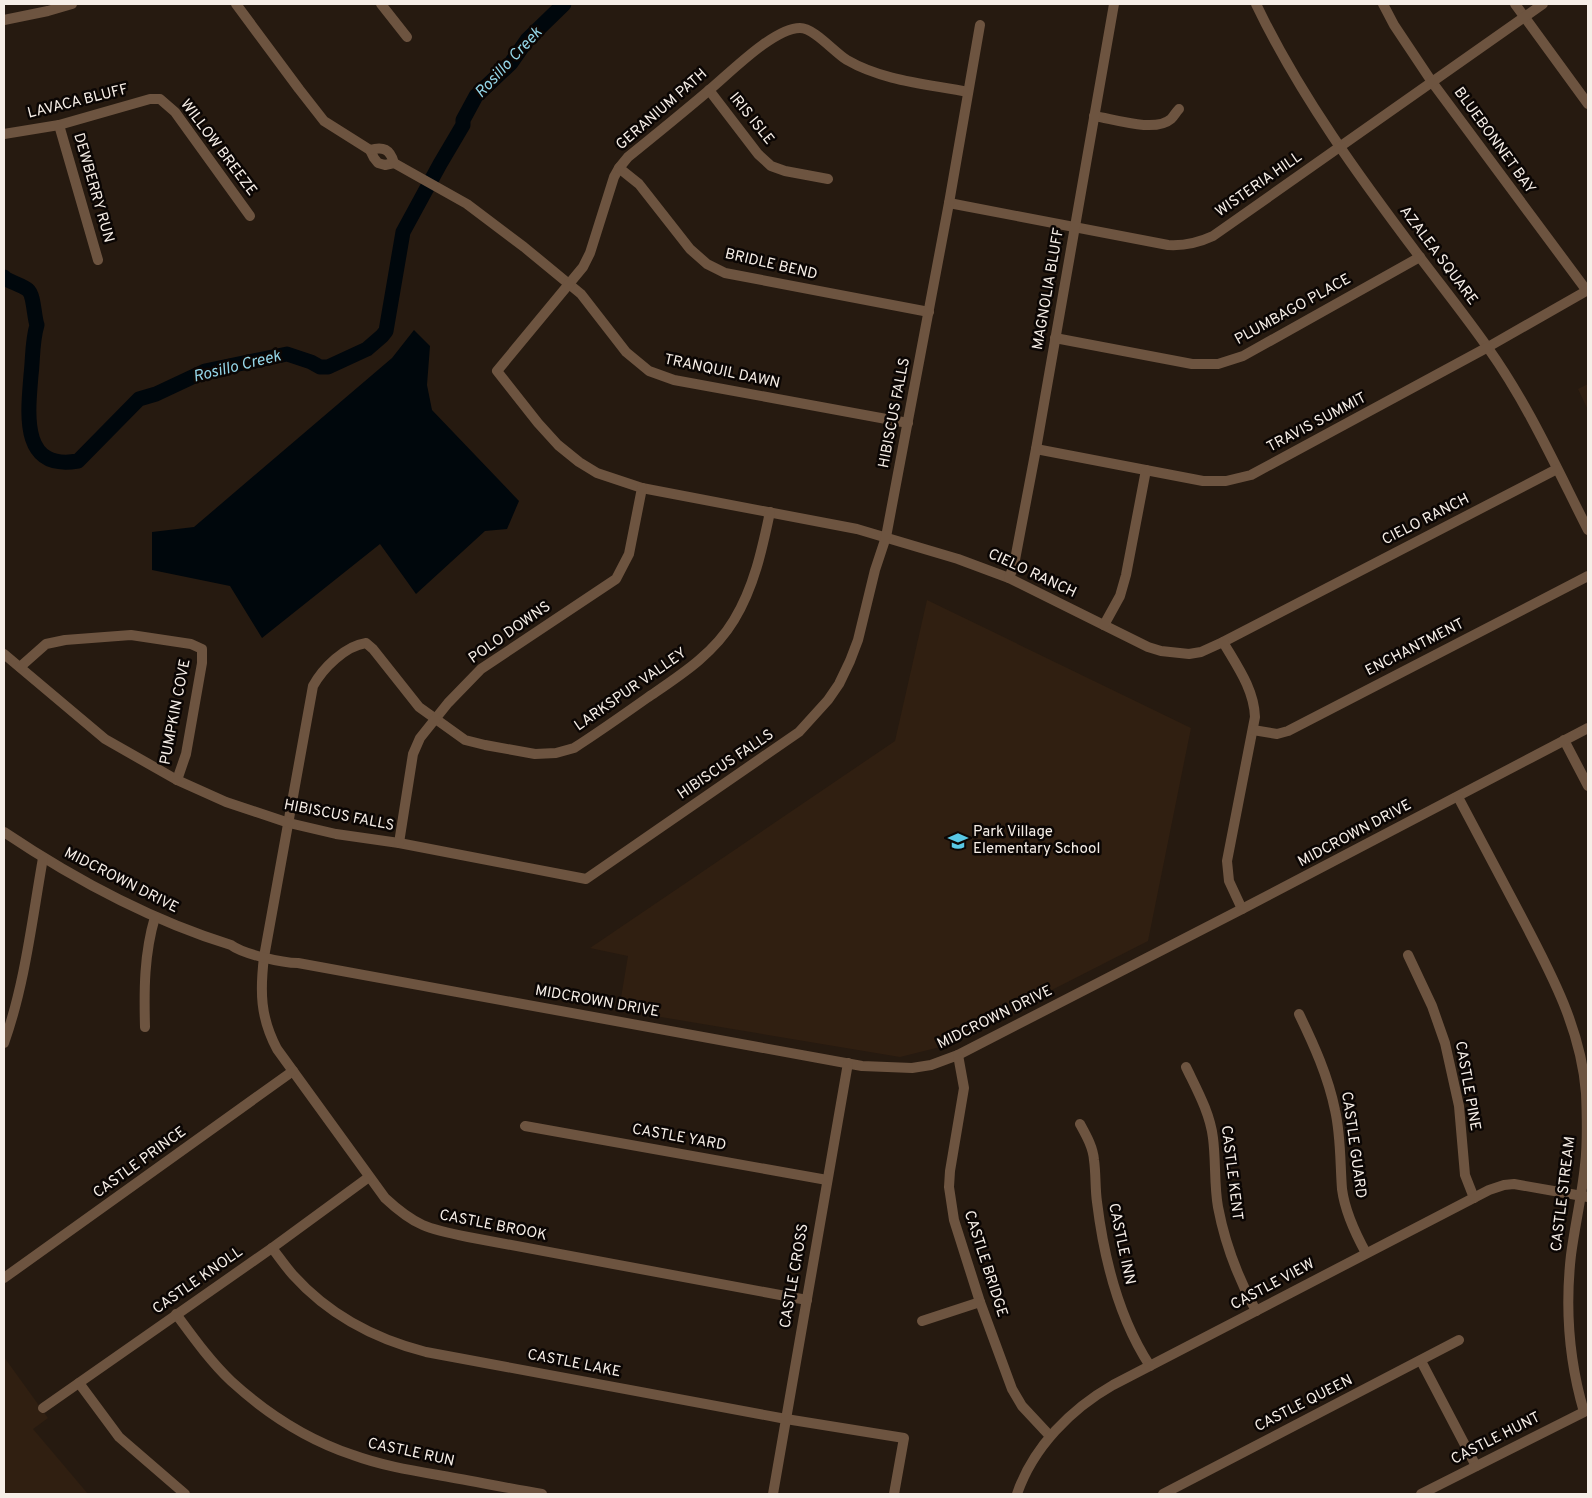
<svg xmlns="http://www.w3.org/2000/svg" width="1592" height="1498" font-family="Overpass,sans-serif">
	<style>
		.built { fill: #301f11 }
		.water { fill: #00070c }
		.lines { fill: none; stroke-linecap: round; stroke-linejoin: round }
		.river { stroke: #00070c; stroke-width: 15 }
		.minor { stroke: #6d5440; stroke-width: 10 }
		.labels { text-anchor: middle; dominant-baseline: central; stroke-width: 5; stroke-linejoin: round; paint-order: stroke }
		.street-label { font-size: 15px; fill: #f6eee7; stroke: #0b0604 }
		.poi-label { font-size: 15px; fill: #f6eee7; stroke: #0b0604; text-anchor: start }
		.water-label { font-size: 16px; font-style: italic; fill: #95d6e8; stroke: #0b0604 }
	</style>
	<rect width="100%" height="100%" fill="#261a10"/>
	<g class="built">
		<path d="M1588,384V410L1578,389Z"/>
		<path d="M927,600L1191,728L1148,941L940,1047L900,1057L619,1010L628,956L590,948L895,741Z"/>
		<path d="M4,1357L48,1418L33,1429L88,1494H4Z"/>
	</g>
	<path class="water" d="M414,330L430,346L427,385L432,410L519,501L507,529L485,531L416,594L380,544L262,638L230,586L152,570V532L194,527L392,358Z"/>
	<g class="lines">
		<path class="river" d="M4,277L6,279C11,282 24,286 28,290C34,295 34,317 37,325C32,341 33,359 31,375C28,413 20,471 78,461L139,399L156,394L205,371L287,354L311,362L320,367H328L367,349L382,336L386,331L403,232L440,164L463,125V120L476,96L511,63L527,40L564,4"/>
		<g class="minor">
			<path d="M236,4L299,89L324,121L370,150L374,158L378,163L385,165L394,163L467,204L524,247L581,294L626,352L649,371L674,380L908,423"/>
			<path d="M381,4L407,37"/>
			<path d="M1256,4C1300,96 1361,179 1422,260C1444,289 1467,318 1488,348C1528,404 1557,469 1588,530"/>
			<path d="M1383,4L1394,25L1432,82L1587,291"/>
			<path d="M1515,4L1588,104"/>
			<path d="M4,20L48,11L72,4"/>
			<path d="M709,90L758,154L771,166L785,171L828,179"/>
			<path d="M968,92C928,84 883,81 847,60C834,52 814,28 800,28C773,28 728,75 707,92C681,114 654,136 628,157L619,168L614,177L590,253L583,267L497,371L538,423L558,445L579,462L597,473L642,488L857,529L958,559L1009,578L1148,647L1161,651L1189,654L1201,652L1223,642L1557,469"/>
			<path d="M1094,116C1114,119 1155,133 1171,119C1174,116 1176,112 1179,109"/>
			<path d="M59,125L98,260"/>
			<path d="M4,134L59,125L150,99H160L175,112L250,216"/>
			<path d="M370,150C383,146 390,149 394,163"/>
			<path d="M619,168L639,184L690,249L707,264L725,273L929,312"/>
			<path d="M949,203L1168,245C1185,246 1198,243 1213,236L1543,4"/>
			<path d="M1055,338L1192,364H1218L1243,356L1420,257"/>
			<path d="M1036,449L1203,481H1226L1251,475L1488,347L1588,290"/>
			<path d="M770,512C762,550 754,587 734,620C713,655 679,676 647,698C623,715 599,732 574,748L556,753L535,754L485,745L465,740L419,707L373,649L366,643C345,646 323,668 313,686L264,957C260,991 260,1017 277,1049L385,1198C415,1226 428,1229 468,1237L807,1300"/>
			<path d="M1009,578L1014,565L1036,449L1114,4"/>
			<path d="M1104,625L1120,596L1126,575L1146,470"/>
			<path d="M1223,642C1237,666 1254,689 1255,717L1227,861L1229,881L1242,909"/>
			<path d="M4,654L105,739L177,780L226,802L289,823L336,834L399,843L586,879L799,732L828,700L839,684L850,661L858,640L875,570L886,537L949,203L980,25"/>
			<path d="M20,667L46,644L65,640L131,635L191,644L202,649V663L186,754L177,780"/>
			<path d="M1253,730L1277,734L1288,731L1588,576"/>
			<path d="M1564,740L1588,786"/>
			<path d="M4,832C74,879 150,920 231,945C243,954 282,963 298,963L862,1066L912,1068L931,1065L958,1055L1242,909L1588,728"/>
			<path d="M399,843L413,754L420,738L448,703L481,669L616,579L629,554L642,488"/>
			<path d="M1408,955L1432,1006L1445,1043L1459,1106L1465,1175L1474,1198"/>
			<path d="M1299,1014C1314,1045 1328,1076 1335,1110C1341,1136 1340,1163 1342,1189C1345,1212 1355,1233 1366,1253"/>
			<path d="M145,1027C144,990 144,954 155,917"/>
			<path d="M4,1043C25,984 32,920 43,858"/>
			<path d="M958,1055L964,1088L950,1171L949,1187L954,1220L980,1302L1012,1389L1022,1406L1050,1436"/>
			<path d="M1186,1067C1197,1090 1210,1113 1213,1138C1216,1161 1214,1185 1218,1207C1225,1244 1238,1278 1256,1311"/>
			<path d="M1080,1124C1086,1135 1093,1147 1094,1160C1096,1174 1095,1188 1097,1202C1104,1259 1118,1317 1150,1366"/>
			<path d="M525,1126L827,1180"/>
			<path d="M272,1248C279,1257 286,1267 293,1275C329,1315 375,1339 426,1352L786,1419L904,1438L894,1494"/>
			<path d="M4,1278L293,1071"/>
			<path d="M176,1314C193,1337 210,1361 231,1381C266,1413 308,1440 353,1455C380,1465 409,1470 438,1475C472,1481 507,1488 542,1494"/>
			<path d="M922,1321L980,1302"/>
			<path d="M1421,1361L1476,1466"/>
			<path d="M79,1383L119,1437L185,1494"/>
			<path d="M43,1408L272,1248L369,1177"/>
			<path d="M773,1494L848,1063"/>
			<path d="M1017,1494C1033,1447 1071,1409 1113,1385L1489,1190L1504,1185L1514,1184L1588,1197"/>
			<path d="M1163,1494L1459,1340"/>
			<path d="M1421,1494L1584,1412C1569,1361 1565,1308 1571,1255C1575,1225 1582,1195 1585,1165C1588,1141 1587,1117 1586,1093C1581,1028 1550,971 1520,914C1499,875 1479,836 1458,797"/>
		</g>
	</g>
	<defs>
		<symbol id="school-bare" viewBox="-9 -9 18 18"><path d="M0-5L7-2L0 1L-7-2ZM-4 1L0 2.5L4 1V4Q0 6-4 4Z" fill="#59c8e5" stroke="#0b0604" stroke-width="2.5" paint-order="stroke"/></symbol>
	</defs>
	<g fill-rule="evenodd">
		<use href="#school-bare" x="944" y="827" width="28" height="28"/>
	</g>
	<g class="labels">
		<g class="street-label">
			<text transform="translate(78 102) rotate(-14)">LAVACA BLUFF</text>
			<text transform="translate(662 110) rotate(-41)">GERANIUM PATH</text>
			<text transform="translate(751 119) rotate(51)">IRIS ISLE</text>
			<text transform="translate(1494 141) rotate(54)">BLUEBONNET BAY</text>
			<text transform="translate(218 148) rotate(53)">WILLOW BREEZE</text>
			<text transform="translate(1259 185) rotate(-35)">WISTERIA HILL</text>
			<text transform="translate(93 188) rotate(74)">DEWBERRY RUN</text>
			<text transform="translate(1438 256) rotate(53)">AZALEA SQUARE</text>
			<text transform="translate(771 265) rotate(13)">BRIDLE BEND</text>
			<text transform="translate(1049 289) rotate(-80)">MAGNOLIA BLUFF</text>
			<text transform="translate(1293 310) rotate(-29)">PLUMBAGO PLACE</text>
			<text transform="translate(722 372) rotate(12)">TRANQUIL DAWN</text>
			<text transform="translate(895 413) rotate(-79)">HIBISCUS FALLS</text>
			<text transform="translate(1317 423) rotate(-28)">TRAVIS SUMMIT</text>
			<text transform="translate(1426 520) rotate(-27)">CIELO RANCH</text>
			<text transform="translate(1032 574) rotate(25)">CIELO RANCH</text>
			<text transform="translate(510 633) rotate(-35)">POLO DOWNS</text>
			<text transform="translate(1415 648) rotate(-27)">ENCHANTMENT</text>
			<text transform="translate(631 690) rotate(-35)">LARKSPUR VALLEY</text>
			<text transform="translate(176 712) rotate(-79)">PUMPKIN COVE</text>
			<text transform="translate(726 765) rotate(-34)">HIBISCUS FALLS</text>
			<text transform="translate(339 816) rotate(11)">HIBISCUS FALLS</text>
			<text transform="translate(1355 834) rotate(-28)">MIDCROWN DRIVE</text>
			<text transform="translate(121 881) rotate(27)">MIDCROWN DRIVE</text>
			<text transform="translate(597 1002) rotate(10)">MIDCROWN DRIVE</text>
			<text transform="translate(995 1018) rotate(-26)">MIDCROWN DRIVE</text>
			<text transform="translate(1467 1086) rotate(80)">CASTLE PINE</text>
			<text transform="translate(679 1138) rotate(10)">CASTLE YARD</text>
			<text transform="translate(1353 1145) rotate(82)">CASTLE GUARD</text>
			<text transform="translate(140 1163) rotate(-36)">CASTLE PRINCE</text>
			<text transform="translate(1231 1173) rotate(83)">CASTLE KENT</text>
			<text transform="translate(1564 1194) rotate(-83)">CASTLE STREAM</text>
			<text transform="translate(493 1226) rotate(11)">CASTLE BROOK</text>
			<text transform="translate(1121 1244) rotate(78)">CASTLE INN</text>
			<text transform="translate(985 1264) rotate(72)">CASTLE BRIDGE</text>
			<text transform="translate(795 1276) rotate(-80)">CASTLE CROSS</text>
			<text transform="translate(198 1281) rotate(-35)">CASTLE KNOLL</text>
			<text transform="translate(1273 1285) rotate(-28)">CASTLE VIEW</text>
			<text transform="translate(574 1364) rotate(11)">CASTLE LAKE</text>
			<text transform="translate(1304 1404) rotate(-27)">CASTLE QUEEN</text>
			<text transform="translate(1496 1439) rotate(-27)">CASTLE HUNT</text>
			<text transform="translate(411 1453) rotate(12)">CASTLE RUN</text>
		</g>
		<g class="poi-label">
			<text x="973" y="832">Park Village<tspan x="973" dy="17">Elementary School</tspan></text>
		</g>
		<g class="water-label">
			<text transform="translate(509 63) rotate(-47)">Rosillo Creek</text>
			<text transform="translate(237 367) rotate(-14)">Rosillo Creek</text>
		</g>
	</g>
	<rect width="1592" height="1498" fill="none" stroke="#f6eee7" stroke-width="10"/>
</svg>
